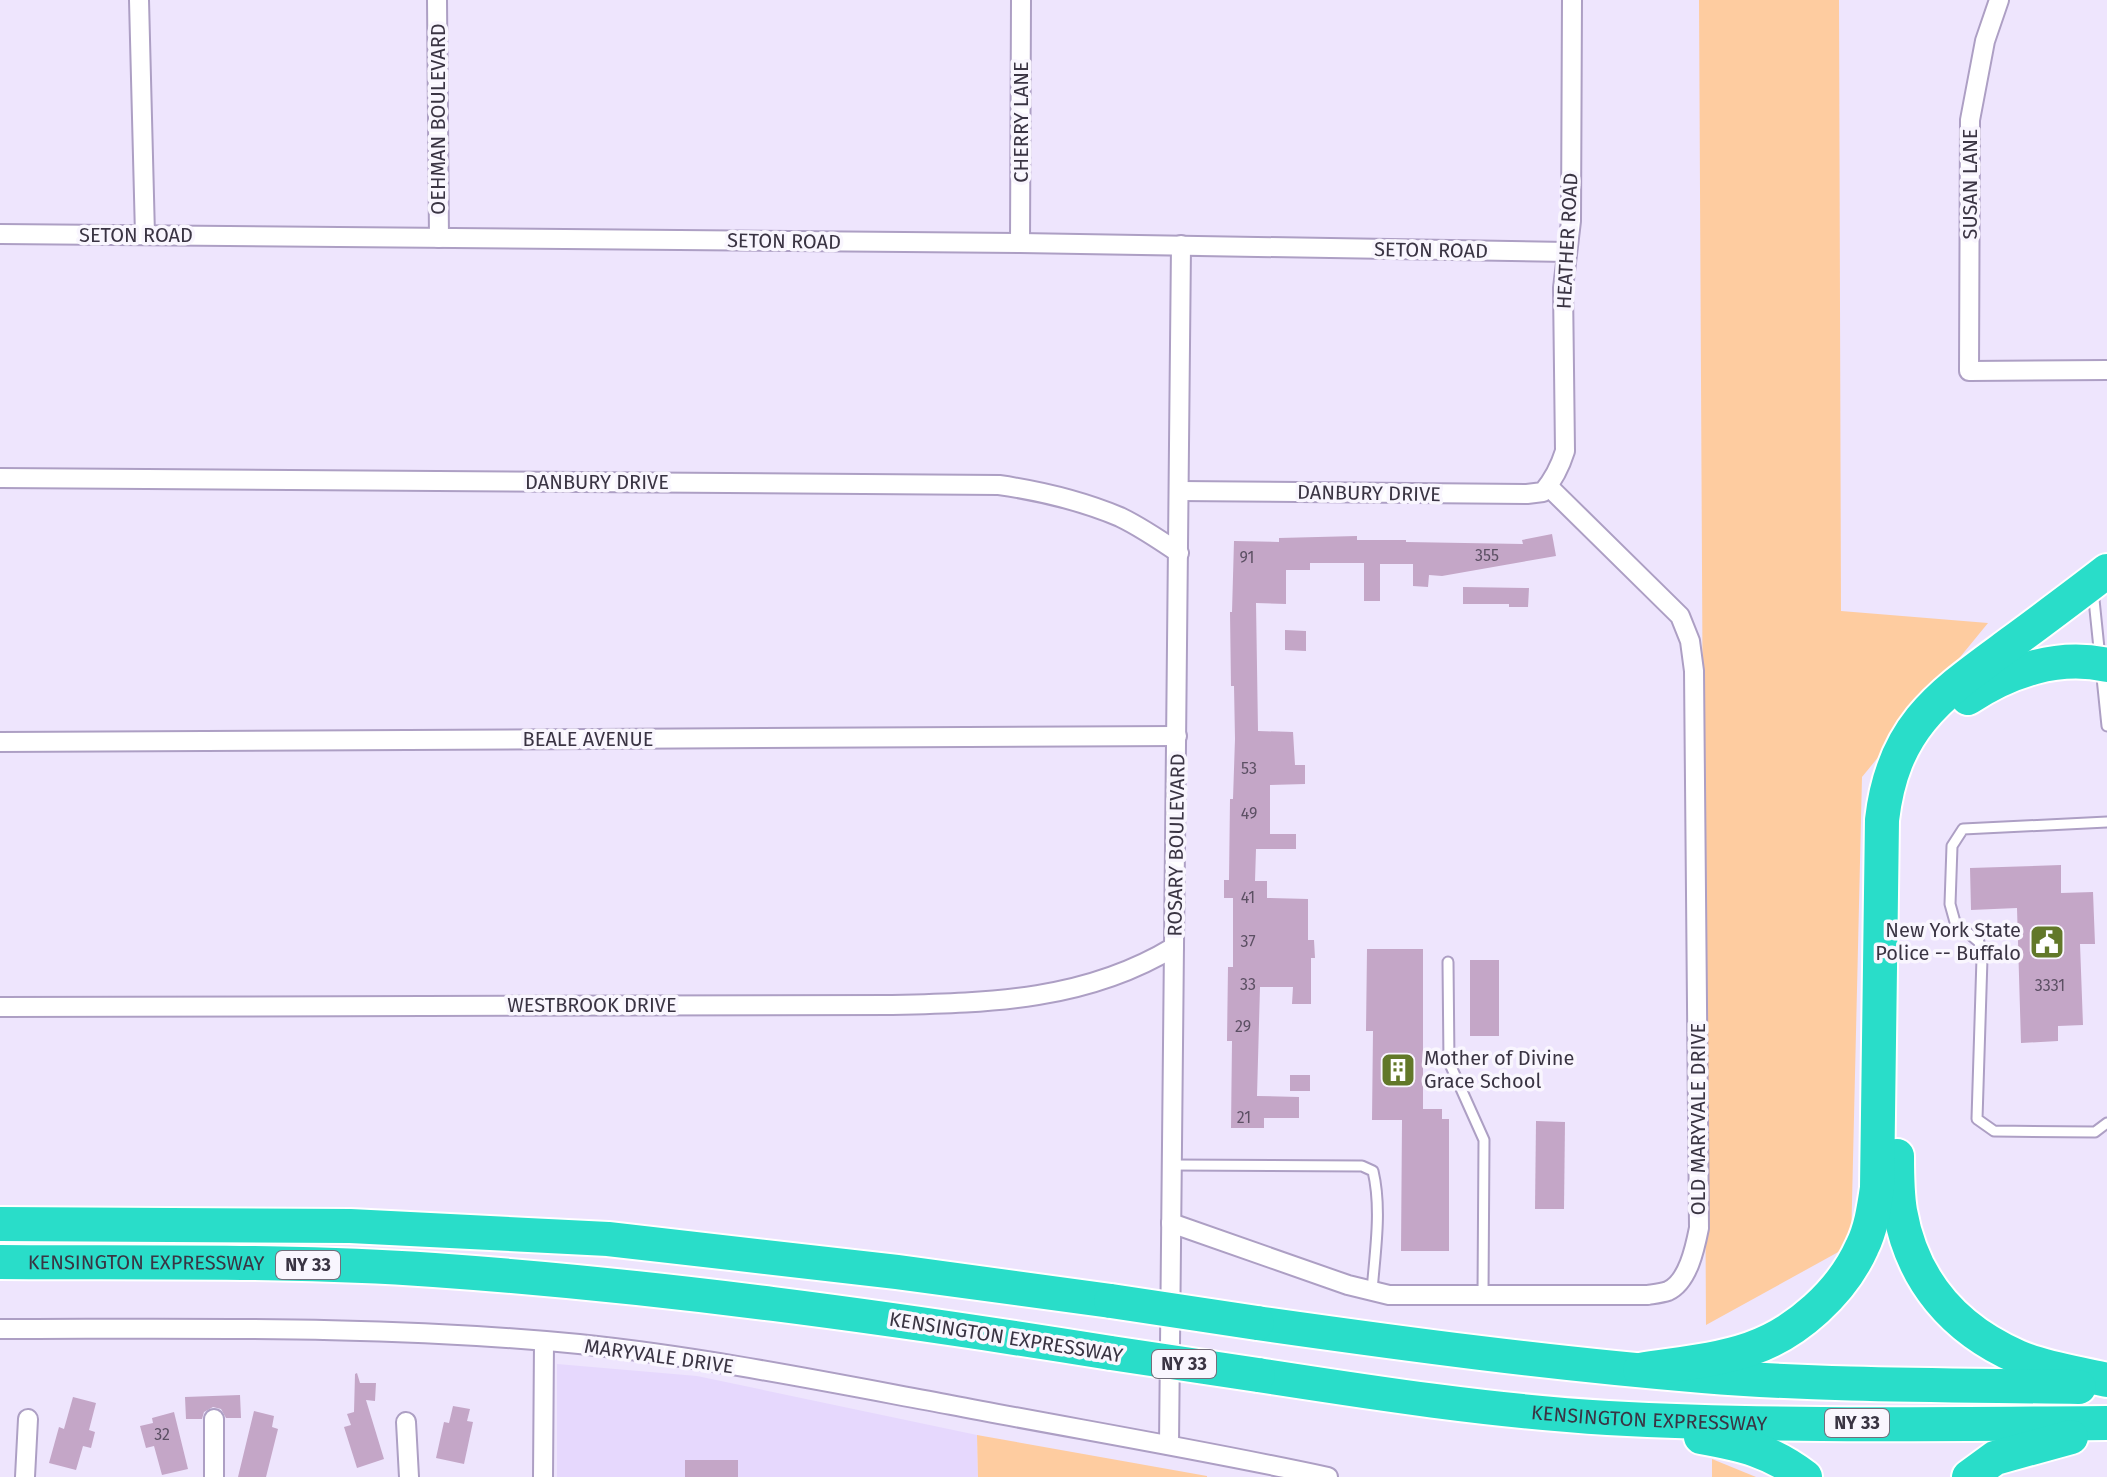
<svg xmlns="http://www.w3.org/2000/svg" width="2107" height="1477" font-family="'Fira Sans',sans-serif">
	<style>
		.built { fill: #e6d8fd }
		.green { fill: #fecca0 }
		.building { fill: #c4a6c7 }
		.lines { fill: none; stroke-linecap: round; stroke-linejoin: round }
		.lane-casing { stroke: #ad9fc4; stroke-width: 13 }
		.street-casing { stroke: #ad9fc4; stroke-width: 22 }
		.highway-casing { stroke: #fff; stroke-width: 38 }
		.lane { stroke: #fff; stroke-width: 9 }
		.street { stroke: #fff; stroke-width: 18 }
		.highway { stroke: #29ddc9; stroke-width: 34 }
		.highway-bridge-casing { stroke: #fff; stroke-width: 38; stroke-linecap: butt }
		.highway-bridge { stroke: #29ddc9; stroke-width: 34 }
		.labels { text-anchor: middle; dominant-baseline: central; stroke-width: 7; stroke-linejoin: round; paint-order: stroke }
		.number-label { font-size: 16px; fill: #5c5064 }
		.shield { fill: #f9f6fe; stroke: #736e7b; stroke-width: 2 }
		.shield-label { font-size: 18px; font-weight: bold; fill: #3a3443 }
		.street-label { font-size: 20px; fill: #3a3443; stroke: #f9f6fe }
		.poi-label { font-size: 20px; fill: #3a3443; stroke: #f9f6fe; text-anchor: end }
	</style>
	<rect width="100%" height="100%" fill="#eee5fd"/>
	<path class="built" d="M557,1364L697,1376L977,1435L978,1477H557Z"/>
	<g class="green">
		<path d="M1699,0H1839L1841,611L1988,623L1862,777L1851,1245L1706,1325Z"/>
		<path d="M977,1435L1207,1476V1477H978Z"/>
		<path d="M1712,1459L1756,1477H1712Z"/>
	</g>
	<g class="building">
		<path d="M1552,534L1556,556L1442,576L1429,575L1428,587L1413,586V564H1380V601H1364V563H1310V570H1286V604L1256,603L1258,731L1293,732L1295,765H1305V784L1270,785V834H1296V849H1256L1255,881H1267V898L1308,899V940H1314L1315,958H1311V1004H1292L1293,987H1260L1257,1096L1299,1097V1118H1264V1128H1231L1232,1041H1227L1228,967H1233V898H1224V880H1229L1230,799H1233L1235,739L1234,686H1231L1230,612H1232L1234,541L1279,542V538L1357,536V540H1406V542L1523,544L1522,540Z"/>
		<path d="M1463,587L1529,588L1528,607H1509V604H1463Z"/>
		<path d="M1285,630L1306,631V651L1285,650Z"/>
		<path d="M2061,865V893L2093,892L2095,944H2080L2083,1025L2058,1026V1041L2021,1043L2017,908L1971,910L1970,868Z"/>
		<path d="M1367,949H1423V1109H1442V1119H1449V1251H1401L1402,1120H1372L1373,1031H1366Z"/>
		<rect x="1470" y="960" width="29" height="76"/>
		<rect x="1290" y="1075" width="20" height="16"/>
		<path d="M1536,1121L1565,1122L1564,1209H1535Z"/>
		<path d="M357,1373L360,1383H376L375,1401L366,1400L384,1459L357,1468L344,1427L351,1425L347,1414L354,1412L355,1374Z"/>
		<path d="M240,1395L241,1418H226L221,1409L213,1407L204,1412L202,1419H186L185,1397Z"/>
		<path d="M73,1397L96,1403L89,1430L95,1432L91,1448L83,1446L76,1470L49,1463L59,1427L64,1429Z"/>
		<path d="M453,1406L470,1409L467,1421L473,1422L464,1464L436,1458L444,1422L449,1423Z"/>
		<path d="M254,1411L274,1416L272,1427L278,1429L266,1477H238Z"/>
		<path d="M174,1412L188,1469L162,1475L154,1446L146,1448L140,1426L153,1423L152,1418Z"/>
		<rect x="685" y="1460" width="53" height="17"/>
	</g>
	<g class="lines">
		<defs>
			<g id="lane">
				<path d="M2093,590L2107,726"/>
				<path d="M2107,822L1963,829L1952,846L1950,904L1955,922L1979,942L1982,958L1977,1119L1994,1131L2095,1132L2107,1123"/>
				<path d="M1448,962L1449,1062L1484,1140L1483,1294"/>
				<path d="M1172,1165L1362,1166L1373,1171C1382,1209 1375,1252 1372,1291"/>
			</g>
			<g id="street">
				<path d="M139,0L145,235"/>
				<path d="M437,0L439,238"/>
				<path d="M1999,0L1985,41L1970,120L1969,371L2107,370"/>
				<path d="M0,234L1020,243L1567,252"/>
				<path d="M1020,243L1021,0"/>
				<path d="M0,478L999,485C1040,491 1082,501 1120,517C1141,527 1160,540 1179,553"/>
				<path d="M1179,491L1527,494L1543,492C1554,479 1560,467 1565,451L1563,288L1571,221L1572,0"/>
				<path d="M0,742L1177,736"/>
				<path d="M0,1007L892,1005C991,1003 1087,1000 1174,947"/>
				<path d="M1171,1223L1348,1285L1389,1295H1648C1654,1294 1662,1293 1668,1291C1688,1282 1695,1248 1699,1228L1694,671L1690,641L1680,616L1548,486"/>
				<path d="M0,1329C193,1329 386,1325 579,1344C704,1357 827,1382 951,1405C1076,1429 1203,1450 1328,1477"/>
				<path d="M214,1419V1477"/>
				<path d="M406,1422L409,1477"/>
				<path d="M1169,1445L1181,245"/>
				<path d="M25,1477L28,1419"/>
				<path d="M543,1477L544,1342"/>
			</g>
			<g id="highway">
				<path d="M1968,698C2008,671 2058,654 2107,665"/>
				<path d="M1897,1156C1897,1174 1897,1193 1900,1211C1912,1280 1954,1329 2018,1357C2046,1369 2078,1373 2107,1380"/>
				<path d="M0,1224L350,1226L608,1239L897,1272L1111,1301"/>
				<path id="s1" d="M0,1262C145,1263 290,1260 434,1270C661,1286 886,1317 1111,1353"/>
				<path d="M1257,1323C1405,1344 1554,1364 1703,1376C1828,1386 1953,1385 2079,1387"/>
				<path d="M1640,1370C1677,1364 1715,1361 1750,1349C1797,1333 1842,1292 1862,1247C1871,1229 1874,1208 1877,1188L1882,820C1893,724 1942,694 2014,641C2045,618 2076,595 2107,571"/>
				<path id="s2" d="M1258,1375C1374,1393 1491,1411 1608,1418C1774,1427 1941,1424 2107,1423"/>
				<path d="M1701,1437C1742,1444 1771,1451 1805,1477"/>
				<path d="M1969,1477L1995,1458L2071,1437"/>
			</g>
		</defs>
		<use href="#lane" class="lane-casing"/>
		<use href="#street" class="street-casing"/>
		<use href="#highway" class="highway-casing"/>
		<use href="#lane" class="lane"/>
		<use href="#street" class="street"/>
		<use href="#highway" class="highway"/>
		<defs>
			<g id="highway-bridge">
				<path d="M1111,1301L1257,1323"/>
				<path d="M1111,1353L1258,1375"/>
			</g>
		</defs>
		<use href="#highway-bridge" class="highway-bridge-casing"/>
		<use href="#highway-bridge" class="highway-bridge"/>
	</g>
	<defs>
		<symbol id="civic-square" viewBox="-11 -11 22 22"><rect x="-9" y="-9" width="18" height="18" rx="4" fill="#627829" stroke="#f9f6fe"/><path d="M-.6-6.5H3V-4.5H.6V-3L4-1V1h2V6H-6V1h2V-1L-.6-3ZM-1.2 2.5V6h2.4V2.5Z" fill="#fff"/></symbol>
		<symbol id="building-square" viewBox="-11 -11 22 22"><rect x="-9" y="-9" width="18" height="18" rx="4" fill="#627829" stroke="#f9f6fe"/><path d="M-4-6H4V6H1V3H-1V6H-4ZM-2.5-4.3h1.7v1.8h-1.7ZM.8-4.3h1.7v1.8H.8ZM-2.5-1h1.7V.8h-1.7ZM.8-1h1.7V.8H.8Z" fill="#fff"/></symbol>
	</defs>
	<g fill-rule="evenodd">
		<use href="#civic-square" x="2027" y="922" width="40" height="40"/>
		<use href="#building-square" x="1378" y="1050" width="40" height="40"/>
	</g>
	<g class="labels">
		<g class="number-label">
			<text x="1487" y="555">355</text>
			<text x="1247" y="557">91</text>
			<text x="1249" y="768">53</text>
			<text x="1249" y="813">49</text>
			<text x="1248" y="897">41</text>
			<text x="1248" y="941">37</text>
			<text x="1248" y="984">33</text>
			<text x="2050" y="985">3331</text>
			<text x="1243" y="1026">29</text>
			<text x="1244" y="1117">21</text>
			<text x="162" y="1434">32</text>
		</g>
		<g class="shield">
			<rect x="276" y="1251" width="64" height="28" rx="6"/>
			<rect x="1152" y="1350" width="64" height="28" rx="6"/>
			<rect x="1825" y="1409" width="64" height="28" rx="6"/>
		</g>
		<g class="shield-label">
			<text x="308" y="1265">NY 33</text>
			<text x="1184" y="1364">NY 33</text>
			<text x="1857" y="1423">NY 33</text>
		</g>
		<g class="street-label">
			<text transform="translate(438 119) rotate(-90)">OEHMAN BOULEVARD</text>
			<text transform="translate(1021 122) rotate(-90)">CHERRY LANE</text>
			<text transform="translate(1970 184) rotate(-90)">SUSAN LANE</text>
			<text x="136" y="235">SETON ROAD</text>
			<text transform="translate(784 241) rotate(1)">SETON ROAD</text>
			<text transform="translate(1567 241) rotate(-87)">HEATHER ROAD</text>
			<text transform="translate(1431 250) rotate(1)">SETON ROAD</text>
			<text x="597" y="482">DANBURY DRIVE</text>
			<text transform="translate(1369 493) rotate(1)">DANBURY DRIVE</text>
			<text x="588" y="739">BEALE AVENUE</text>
			<text transform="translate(1176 845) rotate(-89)">ROSARY BOULEVARD</text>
			<text x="592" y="1005">WESTBROOK DRIVE</text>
			<text transform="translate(1698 1119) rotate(-90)">OLD MARYVALE DRIVE</text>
			<text stroke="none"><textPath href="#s1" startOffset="146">KENSINGTON EXPRESSWAY</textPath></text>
			<text transform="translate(1006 1337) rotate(9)">KENSINGTON EXPRESSWAY</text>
			<text transform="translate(659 1356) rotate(8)">MARYVALE DRIVE</text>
			<text stroke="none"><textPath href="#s2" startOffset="394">KENSINGTON EXPRESSWAY</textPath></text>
		</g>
		<g class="poi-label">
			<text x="2021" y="930">New York State<tspan x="2021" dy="23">Police -- Buffalo</tspan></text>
			<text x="1424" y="1058" text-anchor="start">Mother of Divine<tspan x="1424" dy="23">Grace School</tspan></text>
		</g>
	</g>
</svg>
